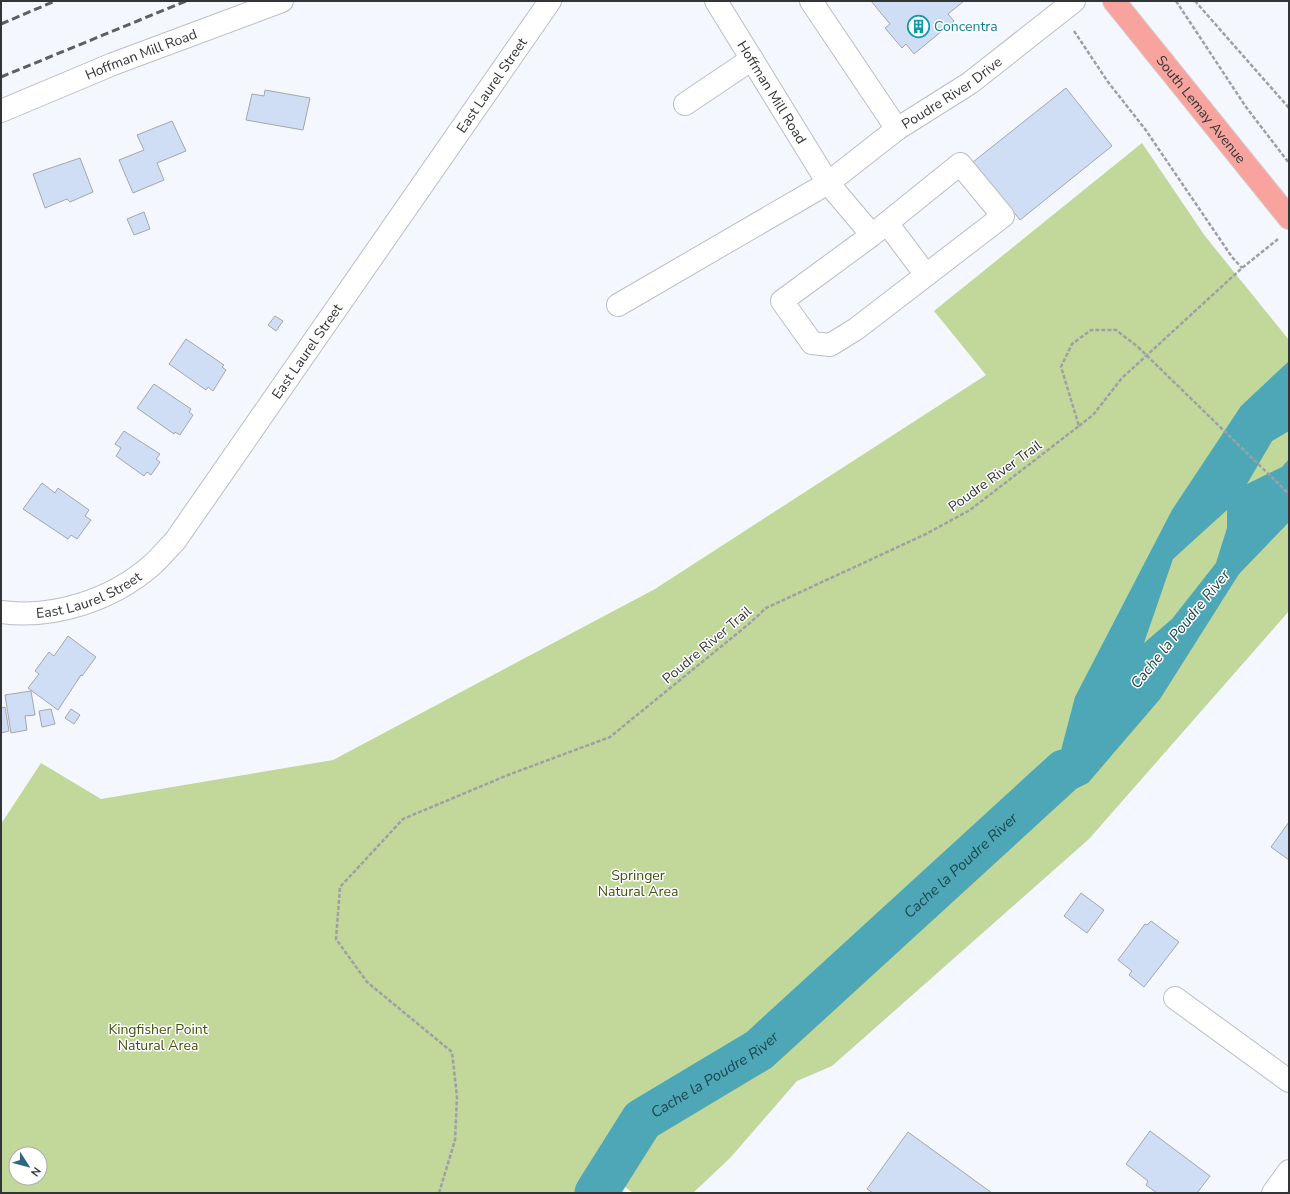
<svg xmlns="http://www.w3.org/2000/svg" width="1290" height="1194" font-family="'Nunito Sans',sans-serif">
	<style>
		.green { fill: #c2d79a; fill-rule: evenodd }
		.water { fill: #4da7b7; fill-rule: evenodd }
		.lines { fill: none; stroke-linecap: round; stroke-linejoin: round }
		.river { stroke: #4da7b7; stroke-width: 43 }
		.building { fill: #d0def5; stroke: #a4a7ac }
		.minor-casing { stroke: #bbbec4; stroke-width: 24 }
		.major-casing { stroke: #d2d2d3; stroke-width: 24 }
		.path { stroke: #9ea0a4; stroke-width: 2.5; stroke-dasharray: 4 2; stroke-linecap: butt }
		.minor { stroke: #fff; stroke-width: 22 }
		.major { stroke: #f9a39e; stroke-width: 22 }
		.rail { stroke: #5d5f61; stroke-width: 3; stroke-dasharray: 8 4; stroke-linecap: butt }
		.path-bridge { stroke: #9ea0a4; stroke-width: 2.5; stroke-dasharray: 4 2; stroke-linecap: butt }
		.labels { text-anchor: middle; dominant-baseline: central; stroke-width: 3; stroke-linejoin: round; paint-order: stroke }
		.culture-label { font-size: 14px; fill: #0d838f; stroke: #fff; text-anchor: start }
		.street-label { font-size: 14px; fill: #333436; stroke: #fff }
		.park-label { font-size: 14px; fill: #40520c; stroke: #fff }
		.water-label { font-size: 15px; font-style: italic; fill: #1d464e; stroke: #fff }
	</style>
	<rect width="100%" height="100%" fill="#f4f7fd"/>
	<path class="green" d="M1142,143L1205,236L1289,340V611L1089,839L832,1066L797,1081L730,1158L693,1193H633L608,1174L596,1193H1V824L41,763L101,799L333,760L655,589L986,375L934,311ZM16,1154H40V1178H16Z"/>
	<path class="water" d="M1289,361V431L1272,441L1247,484L1282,467L1289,459V522L1239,574L1160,699L1088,783L1015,818L1059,758L1075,697L1172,510L1241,406ZM1227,510V528L1216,563L1172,619L1144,643L1173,559Z"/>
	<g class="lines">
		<path class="river" id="s1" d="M596,1193L642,1120L759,1050L1064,771"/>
	</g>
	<g class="building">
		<path d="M871,1H964L948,14L954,21L914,54L906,44L902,48L885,28L890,24Z"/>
		<path d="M1066,88L1112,146L1020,220L973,162Z"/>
		<path d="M265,90L310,98L303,130L246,120L252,94L264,96Z"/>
		<path d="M172,121L186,151L157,163L164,180L133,193L119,160L144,150L137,135Z"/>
		<path d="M80,158L93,192L70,202L67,199L45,208L33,174Z"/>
		<path d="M144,212L150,229L134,235L127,219Z"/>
		<path d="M275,316L283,321L276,331L268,325Z"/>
		<path d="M186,339L224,365L222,367L226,370L213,391L208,387L206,390L169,364Z"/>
		<path d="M154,384L191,409L189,412L193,415L180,435L175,432L174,434L137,408Z"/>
		<path d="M124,431L160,454L156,459L160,462L151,475L147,472L144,476L116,456L121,448L115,444Z"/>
		<path d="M42,483L55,493L58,488L89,510L85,516L91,520L77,539L71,535L68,539L23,509Z"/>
		<path d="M68,636L96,657L82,676L81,675L58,710L28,688L39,674L35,671L49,652L54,656Z"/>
		<path d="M31,691L35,715L25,716L27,730L11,733L5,695Z"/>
		<path d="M5,707L9,731L1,733V708Z"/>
		<path d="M51,709L55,724L42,727L39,711Z"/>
		<path d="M71,709L80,715L74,724L65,718Z"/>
		<path d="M1289,822V860L1271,847Z"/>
		<path d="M1081,893L1104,910L1087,933L1064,916Z"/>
		<path d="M1151,921L1179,942L1144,987L1129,975L1132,971L1118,960L1145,924L1147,925Z"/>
		<path d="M1150,1131L1210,1176L1197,1193H1157L1146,1185L1148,1181L1126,1164Z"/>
		<path d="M908,1132L992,1193H873L867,1189Z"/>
	</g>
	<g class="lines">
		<defs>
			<g id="minor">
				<path id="s2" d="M716,1L828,183L872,235L960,164L1003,216L856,329L830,345L812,343L782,301L872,235"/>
				<path d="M811,1L897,129"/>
				<path d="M685,104L752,59"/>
				<path id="s3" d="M1,111L113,64L282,1"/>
				<path d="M887,223L926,275"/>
				<path id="s4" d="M618,305L828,183L897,129L970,83L1074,1"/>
				<path id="s5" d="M1,612C54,619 112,600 152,565C160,558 167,549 175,541L550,1"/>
				<path d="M1175,998L1289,1081"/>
				<path d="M1273,1193L1289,1171"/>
			</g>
			<g id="major">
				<path id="s6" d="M1114,1L1289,218"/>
			</g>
		</defs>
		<use href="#minor" class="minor-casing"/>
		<use href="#major" class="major-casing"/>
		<g class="path">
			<path d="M1176,1L1246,107L1289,163"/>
			<path d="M1195,1L1289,108"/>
			<path d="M1074,31L1108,82L1145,129L1232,257L1242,268"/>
			<path d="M1079,426L1093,415L1122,378L1242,268L1278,239"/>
			<path d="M439,1193L455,1140L457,1097L452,1052L367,982L336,939L340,887L403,819L508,775L610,737L750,623L766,608L926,534L970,510L1079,426L1061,367L1072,344L1091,330H1116L1138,347"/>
		</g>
		<use href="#minor" class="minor"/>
		<use href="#major" class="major"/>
		<g class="rail">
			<path d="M1,24L55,1"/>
			<path d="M1,77L186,1"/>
		</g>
		<path class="path-bridge" d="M1138,347L1289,494"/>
	</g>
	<defs>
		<symbol id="building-ring" viewBox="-11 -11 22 22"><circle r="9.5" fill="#fff" stroke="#0f9aa8" stroke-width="1.5"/><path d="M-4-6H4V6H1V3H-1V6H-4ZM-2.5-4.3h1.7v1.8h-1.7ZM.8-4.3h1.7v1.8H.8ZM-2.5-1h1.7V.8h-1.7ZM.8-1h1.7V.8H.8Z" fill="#0f9aa8"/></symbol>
	</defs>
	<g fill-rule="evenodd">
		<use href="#building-ring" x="906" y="14" width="25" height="25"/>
	</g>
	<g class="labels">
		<g class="culture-label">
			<text x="934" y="26">Concentra</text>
		</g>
		<g class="street-label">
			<text stroke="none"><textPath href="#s3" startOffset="151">Hoffman Mill Road</textPath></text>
			<text stroke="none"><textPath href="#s5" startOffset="751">East Laurel Street</textPath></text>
			<text stroke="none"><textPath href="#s2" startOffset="107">Hoffman Mill Road</textPath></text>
			<text stroke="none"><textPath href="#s4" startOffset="396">Poudre River Drive</textPath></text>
			<text stroke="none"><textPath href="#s6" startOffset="139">South Lemay Avenue</textPath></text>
			<text stroke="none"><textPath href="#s5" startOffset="427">East Laurel Street</textPath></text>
			<text transform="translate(995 476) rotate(-36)">Poudre River Trail</text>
			<text stroke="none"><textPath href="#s5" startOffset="91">East Laurel Street</textPath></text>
			<text transform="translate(707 645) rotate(-40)">Poudre River Trail</text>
		</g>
		<g class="park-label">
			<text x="638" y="875">Springer<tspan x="638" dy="16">Natural Area</tspan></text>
			<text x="158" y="1029">Kingfisher Point<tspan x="158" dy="16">Natural Area</tspan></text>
		</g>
		<g class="water-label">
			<text transform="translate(1180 629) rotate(-51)">Cache la Poudre River</text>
			<text stroke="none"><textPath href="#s1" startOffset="496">Cache la Poudre River</textPath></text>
			<text stroke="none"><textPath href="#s1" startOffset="172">Cache la Poudre River</textPath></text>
		</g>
	</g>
	<rect width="1290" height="1194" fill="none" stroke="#333436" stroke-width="4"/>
	<g transform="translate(28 1166) rotate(126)"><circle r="19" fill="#ffffff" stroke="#adaeaf"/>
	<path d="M0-3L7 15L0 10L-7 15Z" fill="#2c687f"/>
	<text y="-6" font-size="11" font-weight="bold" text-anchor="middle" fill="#333436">N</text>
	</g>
</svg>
